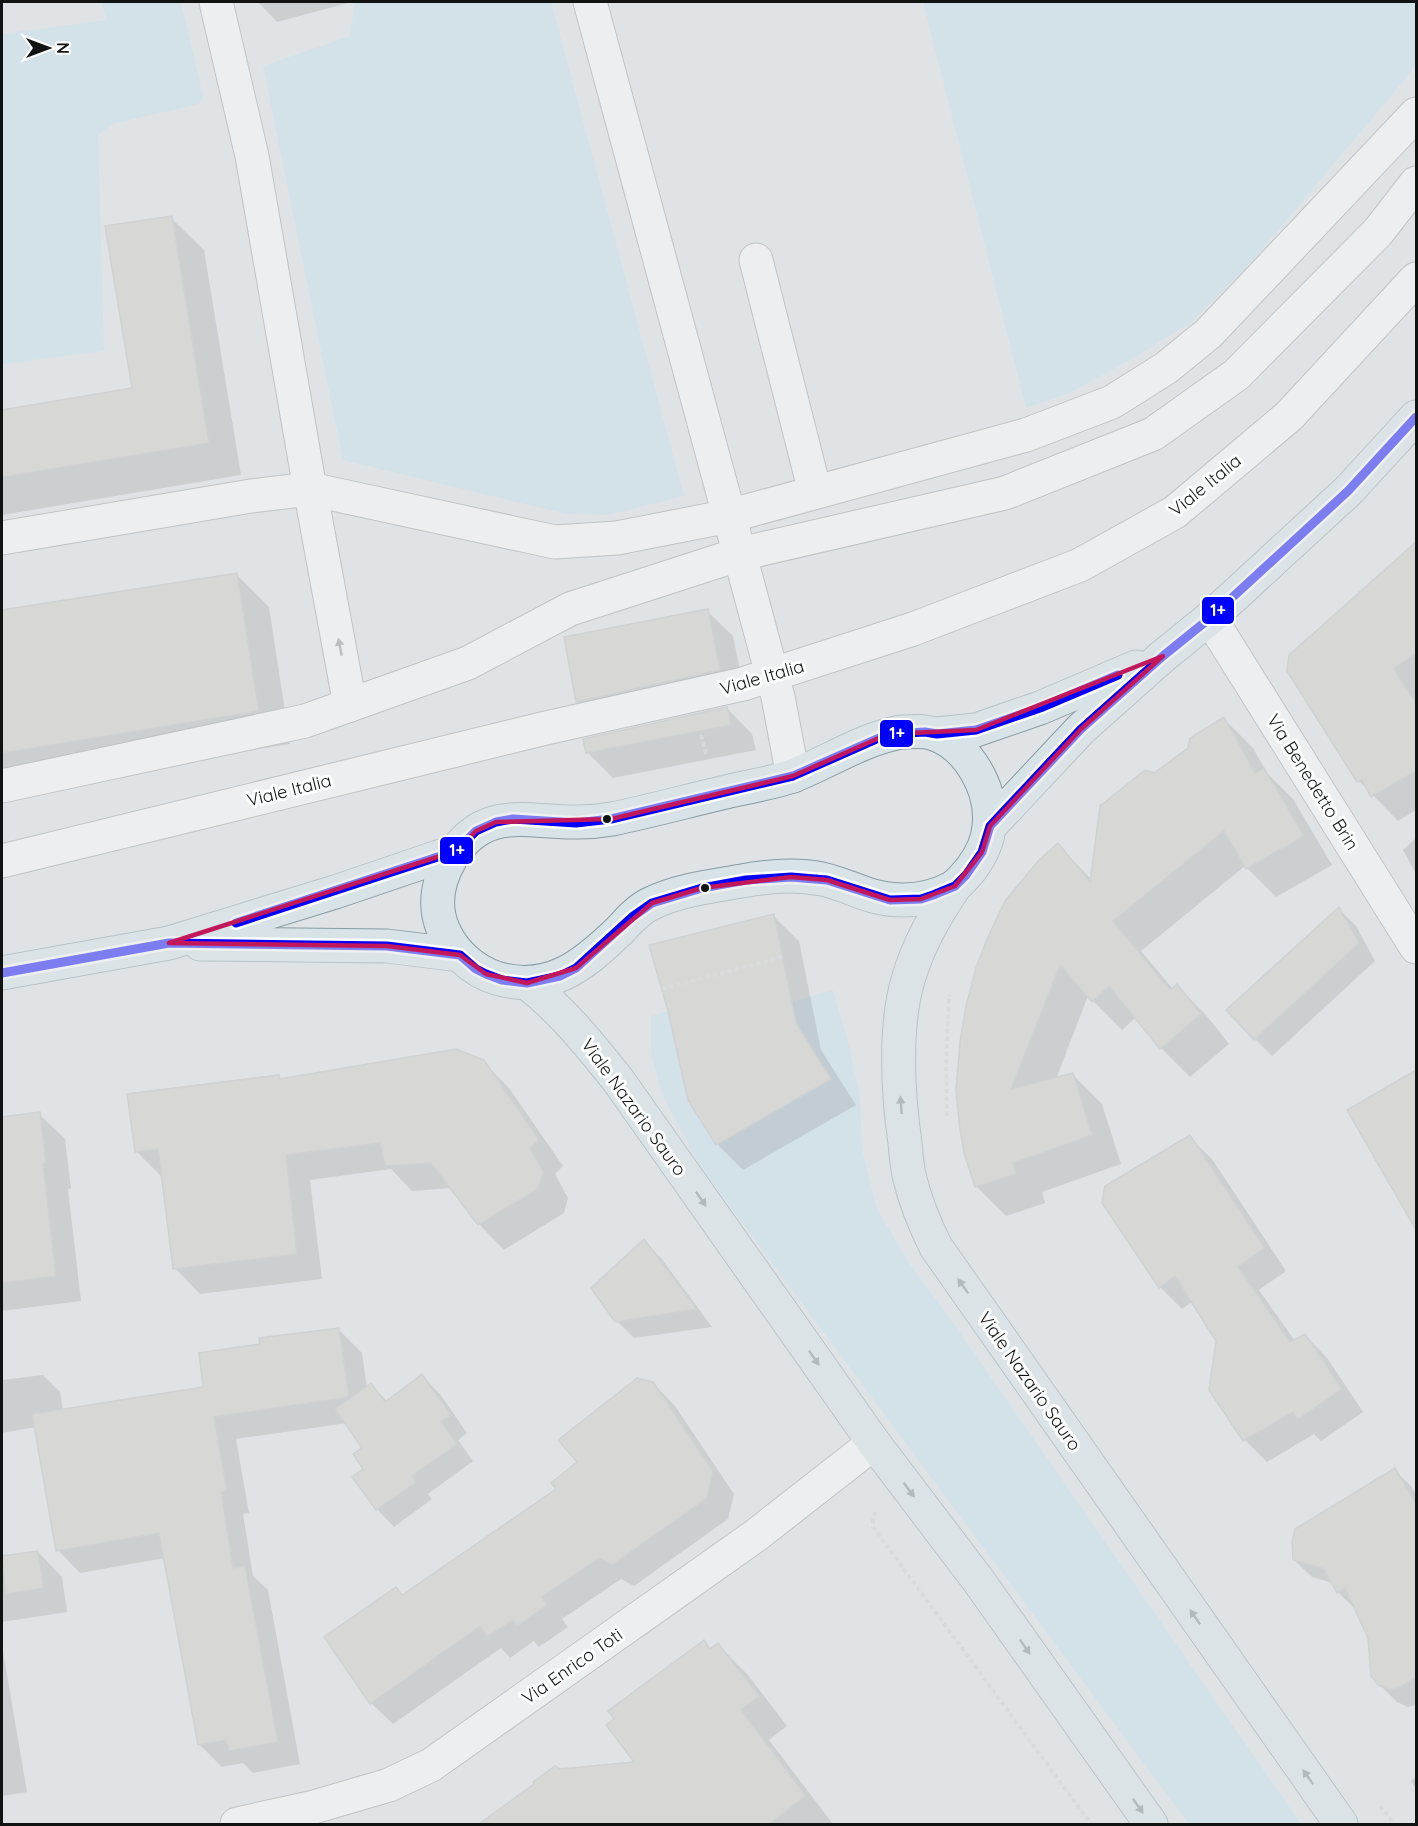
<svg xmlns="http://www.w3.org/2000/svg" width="1418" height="1826" font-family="Quicksand,sans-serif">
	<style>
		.green { fill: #c3deeb }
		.shadow { fill: #0003 }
		.building { fill: #ccc8c2; stroke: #bababb; stroke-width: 1.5 }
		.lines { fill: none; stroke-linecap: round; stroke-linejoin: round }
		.minor-casing { stroke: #9a9c9d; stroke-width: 35 }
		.major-casing { stroke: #869ba2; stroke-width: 35 }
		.path { stroke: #cfcfd0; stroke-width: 4; stroke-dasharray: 4.5 3; stroke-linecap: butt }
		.minor { stroke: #fafbfb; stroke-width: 33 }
		.major { stroke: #d8e3e7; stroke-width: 33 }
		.bus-1-casing { stroke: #fff; stroke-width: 14 }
		.bus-1 { stroke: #00f; stroke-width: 9 }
		.oneway { fill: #919393 }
		.oneway2 { fill: #7e8588 }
		.marked { fill: none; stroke: #c2185b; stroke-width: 4.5; stroke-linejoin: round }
		.bus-dot { fill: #111313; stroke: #fff; stroke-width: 2 }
		.labels { text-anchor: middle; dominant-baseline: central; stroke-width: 6; stroke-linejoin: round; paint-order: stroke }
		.street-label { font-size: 18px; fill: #111313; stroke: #fff }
		.line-badge { stroke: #fff; stroke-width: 2 }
		.badge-label { font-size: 16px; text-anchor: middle; font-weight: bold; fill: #fff }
	</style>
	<rect width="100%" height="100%" fill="#e0e3e5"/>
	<g class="green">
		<path d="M102,2H181L203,96L199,104L112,124L98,135L104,351L2,364V34L106,20Z"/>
		<path d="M355,2H551L684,496L608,515L566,514L343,460L263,66L350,36Z"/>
		<path d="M923,2H1416V66L1247,267L1190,323L1130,360L1067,394L1026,408Z"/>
		<path d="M833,990L850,1049L860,1098L862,1149L877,1209L909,1263L949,1317L1301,1824H1189L700,1166L662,1094L651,1053V1016L668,1011L688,1100L716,1145L831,1079L796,1023L791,1002Z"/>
	</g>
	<g class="shadow">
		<path d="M258,2H348V3L277,22Z"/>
		<path d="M171,218L204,250L241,475L2,515V411L134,389Z"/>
		<path d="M1416,544V810L1398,821L1359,781L1290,655Z"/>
		<path d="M236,574L269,607L290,744L2,790V612Z"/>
		<path d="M707,611L733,636L745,695L603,727L578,701Z"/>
		<path d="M727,708L752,734L756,750L613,778L588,753L585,740Z"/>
		<path d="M1224,719L1253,748L1267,773L1293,799L1332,865L1276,897L1245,866L1141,951L1173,989L1177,986L1206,1015L1229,1044L1190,1077L1161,1048L1136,1017L1122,1030L1088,996L1056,1079L1073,1075L1102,1104L1121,1164L1042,1192L1045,1203L1006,1216L977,1187L966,1153L1058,845L1092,880L1154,775L1190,749Z"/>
		<path d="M1416,838V874L1403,850Z"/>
		<path d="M1339,909L1356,926L1375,961L1272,1056L1255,1039Z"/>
		<path d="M773,916L799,941L821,1050L856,1105L743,1170L717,1144L690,1099Z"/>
		<path d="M483,1062L509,1088L563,1166L555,1174L568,1198L564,1213L504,1250L479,1224L452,1188L412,1191L391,1169L310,1180L322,1279L200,1294L175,1268L162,1177L137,1152L279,1077L282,1080Z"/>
		<path d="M1416,1071V1227L1349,1110Z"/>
		<path d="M39,1114L65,1139L71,1188L68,1189L81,1301L2,1311V1118Z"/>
		<path d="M1189,1137L1212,1159L1286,1271L1259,1290L1295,1341L1305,1335L1327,1358L1363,1412L1321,1441L1314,1434L1267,1462L1245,1440L1211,1390L1217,1341L1193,1301L1182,1309L1160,1287Z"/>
		<path d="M644,1241L661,1258L712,1327L634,1338L617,1321Z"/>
		<path d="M339,1330L362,1353L367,1388L371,1385L388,1402L422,1376L440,1394L467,1433L458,1440L473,1461L428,1494L432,1499L394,1527L377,1509L365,1469L364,1448L347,1423L236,1439L249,1513L243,1514L253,1576L268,1590L300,1764L253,1773L243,1763L222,1767L199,1744L165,1558L80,1573L58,1550L36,1427L2,1433V1380L43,1375L60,1392L63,1410L205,1388L261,1345Z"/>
		<path d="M653,1383L675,1406L734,1494L728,1519L634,1586L621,1579L562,1619L568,1627L539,1647L534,1641L510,1658L501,1648L393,1724L371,1703L396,1589L403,1596L558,1490L579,1463Z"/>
		<path d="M1394,1470L1412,1487L1416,1495V1705L1408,1707L1397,1702L1379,1684L1370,1637L1355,1609L1338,1592L1333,1583L1312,1577L1294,1560Z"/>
		<path d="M38,1552L62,1577L67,1612L2,1622V1557Z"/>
		<path d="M704,1642L712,1650L718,1645L748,1675L787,1726L769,1740L833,1824H481L536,1785L560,1771L636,1763Z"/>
		<path d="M2,1645L27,1792L2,1796Z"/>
		<path d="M1416,1777V1789L1411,1781Z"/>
	</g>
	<g class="building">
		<path d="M172,216L209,443L2,477V410L132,388L105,226Z"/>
		<path d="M1416,542V653L1394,669L1416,702V771L1371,797L1362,780L1357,782L1287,671L1289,655Z"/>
		<path d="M237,573L259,711L2,753V610Z"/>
		<path d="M708,609L720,670L576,702L564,637Z"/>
		<path d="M727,707L731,725L586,753L583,739Z"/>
		<path d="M1224,717L1255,773L1264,768L1304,836L1246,869L1224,831L1113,921L1170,990L1177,984L1201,1014L1160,1049L1109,986L1092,1002L1060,965L1011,1089L1073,1073L1092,1135L1013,1163L1016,1174L975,1187L964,1153L959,1122L956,1090L960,1042L966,1006L976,968L987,939L1005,901L1038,861L1058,843L1090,882L1100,806L1145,770L1154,773L1188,748L1190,738Z"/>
		<path d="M1339,907L1359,943L1254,1040L1226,1010Z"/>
		<path d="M774,914L796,1023L831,1079L716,1145L688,1100L668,1011L649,945Z"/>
		<path d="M456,1049L484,1060L539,1140L530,1148L543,1172L539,1188L478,1225L431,1163L385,1166L380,1143L286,1155L297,1254L173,1269L158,1149L135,1152L127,1094L279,1075L280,1079Z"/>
		<path d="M1416,1070V1230L1347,1110Z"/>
		<path d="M40,1112L46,1163L43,1164L56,1276L2,1283V1117Z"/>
		<path d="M1190,1135L1265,1248L1238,1267L1290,1342L1305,1334L1342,1389L1297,1420L1293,1412L1243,1441L1209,1390L1216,1341L1175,1276L1159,1288L1102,1203L1105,1186Z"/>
		<path d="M644,1239L697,1309L615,1322L591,1288Z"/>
		<path d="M339,1328L349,1397L214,1417L227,1491L221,1492L233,1568L245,1566L278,1742L229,1751L226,1740L198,1745L159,1533L56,1551L32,1414L203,1387L199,1353L260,1344L259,1338Z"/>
		<path d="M422,1374L451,1415L441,1422L457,1444L412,1476L416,1482L376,1510L352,1477L363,1469L353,1454L362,1448L335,1409L371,1383L385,1402Z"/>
		<path d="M637,1378L653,1382L713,1471L707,1498L612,1565L599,1558L542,1597L547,1605L517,1626L513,1620L487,1637L480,1626L370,1704L324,1637L396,1587L402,1595L556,1489L551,1483L577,1462L558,1440Z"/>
		<path d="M1395,1468L1416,1504V1677L1399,1688L1390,1690L1378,1685L1371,1676L1368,1638L1345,1588L1337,1593L1324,1569L1293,1560L1292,1543L1295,1529Z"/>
		<path d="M38,1551L44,1588L6,1594L2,1556Z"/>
		<path d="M704,1640L710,1649L718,1643L759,1696L741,1710L806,1796L769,1824H479L534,1784L533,1782L555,1766L560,1769L634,1762L606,1725L614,1719L608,1711Z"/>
	</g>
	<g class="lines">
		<defs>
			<g id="minor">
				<path d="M216,2L252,156L310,489L350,705"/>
				<path d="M590,2L752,600L778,697L793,776"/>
				<path d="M756,260L815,492"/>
				<path d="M2,538L251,496L310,489L555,542L617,538L729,516L1026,435L1112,402L1166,368L1209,333L1416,114"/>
				<path d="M1210,618L1416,947"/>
				<path d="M2,786L305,721L468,663L570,609L740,554L1005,493L1153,434L1236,375L1378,232L1416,183"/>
				<path d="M2,861L546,728L743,684L913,629L1080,565L1175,512L1289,416L1416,279"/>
				<path d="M237,1824L314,1807L389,1785L431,1765L755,1536L874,1443"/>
			</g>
			<g id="major">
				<path d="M901,732C912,732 924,730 934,734C969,746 993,790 989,826C988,842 980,857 971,869C965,876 959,884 952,888C927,901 900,903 873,896C856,891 840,883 822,879C796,874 768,876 742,881C712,886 678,890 650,904C638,910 629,920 620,930C584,965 549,994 496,978C472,970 453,952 443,929C433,905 438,880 451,858C485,804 527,823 578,822C589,822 601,821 612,819C651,811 691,800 730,791C751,786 774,783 795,775C830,761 863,739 901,732Z"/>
				<path d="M937,734L976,730L1040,708L1136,667"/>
				<path d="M990,826L1081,729L1163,656L1210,618L1348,491L1416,417"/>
				<path d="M955,886C935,916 918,945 908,980C894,1027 898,1095 905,1143C906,1155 907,1168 910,1179C916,1204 925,1225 936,1247L1341,1824"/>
				<path d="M200,944L387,946L460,955"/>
				<path d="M2,973L169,943L335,892L456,851"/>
				<path d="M527,983C562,1010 590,1045 618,1080L874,1443L978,1580L1151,1824"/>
			</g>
		</defs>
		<use href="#minor" class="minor-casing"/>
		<use href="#major" class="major-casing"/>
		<g class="path">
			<path d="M701,735L706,754"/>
			<path d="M662,989L782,957"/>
			<path d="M947,1116L946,1065L949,995"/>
			<path d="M876,1512L873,1519V1527L1091,1824"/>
			<path d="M1380,1806L1394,1824"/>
		</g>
		<use href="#minor" class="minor"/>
		<use href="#major" class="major"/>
		<defs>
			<g id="bus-1">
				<path d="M236,923L456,851L476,831L496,822L513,819L576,823L611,819L793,776L888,734L925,732L937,734L976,730L1040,708L1118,675"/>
				<path d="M2,973L169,943L387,946L460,955L476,969L486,974L502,980L527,983L560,976L576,968L632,917L652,903L702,888L746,880L791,877L827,880L890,900L921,899L933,895L955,886L966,875L982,852L990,826L1081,729L1163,656L1210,618L1348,491L1416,417"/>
			</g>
		</defs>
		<use href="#bus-1" class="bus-1-casing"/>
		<use href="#bus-1" class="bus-1"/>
	</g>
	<defs><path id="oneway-solid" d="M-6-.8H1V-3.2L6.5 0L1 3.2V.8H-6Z" transform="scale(1.5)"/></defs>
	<use class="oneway" href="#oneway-solid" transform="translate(340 647) rotate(-101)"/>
	<g class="oneway2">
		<use href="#oneway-solid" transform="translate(901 1105) rotate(-94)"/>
		<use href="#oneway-solid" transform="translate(701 1199) rotate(55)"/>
		<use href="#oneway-solid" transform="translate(963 1286) rotate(-125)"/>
		<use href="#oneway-solid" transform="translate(814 1358) rotate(55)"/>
		<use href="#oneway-solid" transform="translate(909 1490) rotate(53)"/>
		<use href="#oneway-solid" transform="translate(1195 1617) rotate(-125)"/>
		<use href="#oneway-solid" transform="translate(1025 1647) rotate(55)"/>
		<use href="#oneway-solid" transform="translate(1308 1777) rotate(-125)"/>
		<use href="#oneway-solid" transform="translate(1138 1806) rotate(55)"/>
	</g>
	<path d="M0 0H1418V1826H0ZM1163,656L1081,729L990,826L982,852L955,886L921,899L890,900L827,880L791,877L702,888L652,903L576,968L527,983L486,974L460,955L387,946L169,943L456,851L476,831L496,822L611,819L793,776L888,734L976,730Z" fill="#e0e3e5" fill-opacity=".55" fill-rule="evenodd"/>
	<path class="marked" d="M1163,656L1081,729L990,826L982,852L955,886L921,899L890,900L827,880L791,877L702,888L652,903L576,968L527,983L486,974L460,955L387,946L169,943L456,851L476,831L496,822L611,819L793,776L888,734L976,730Z"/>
	<g class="bus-dot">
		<circle cx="607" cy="819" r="5"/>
		<circle cx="705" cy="888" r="5"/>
	</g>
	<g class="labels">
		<g class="street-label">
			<text transform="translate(1205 485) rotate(-39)">Viale Italia</text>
			<text transform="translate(762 677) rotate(-16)">Viale Italia</text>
			<text transform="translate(1313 782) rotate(58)">Via Benedetto Brin</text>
			<text transform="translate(289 790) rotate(-14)">Viale Italia</text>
			<text transform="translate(634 1107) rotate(54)">Viale Nazario Sauro</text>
			<text transform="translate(1030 1381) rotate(55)">Viale Nazario Sauro</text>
			<text transform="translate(572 1666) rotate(-35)">Via Enrico Toti</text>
		</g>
	</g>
	<g class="line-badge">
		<rect x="1201" y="596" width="34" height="29" rx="6" fill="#00f"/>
		<rect x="879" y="719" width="35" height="29" rx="6" fill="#00f"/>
		<rect x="439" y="836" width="35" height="29" rx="6" fill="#00f"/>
	</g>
	<g class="badge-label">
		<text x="1218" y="616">1+</text>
		<text x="897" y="739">1+</text>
		<text x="457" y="856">1+</text>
	</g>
	<rect width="1418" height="1826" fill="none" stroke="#111313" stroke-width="6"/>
	<g transform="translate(48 48) rotate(90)" stroke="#ffffff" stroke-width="4.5" paint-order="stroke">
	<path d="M0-4.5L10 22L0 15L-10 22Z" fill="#111313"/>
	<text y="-9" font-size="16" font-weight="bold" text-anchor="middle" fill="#111313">N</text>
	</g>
</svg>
